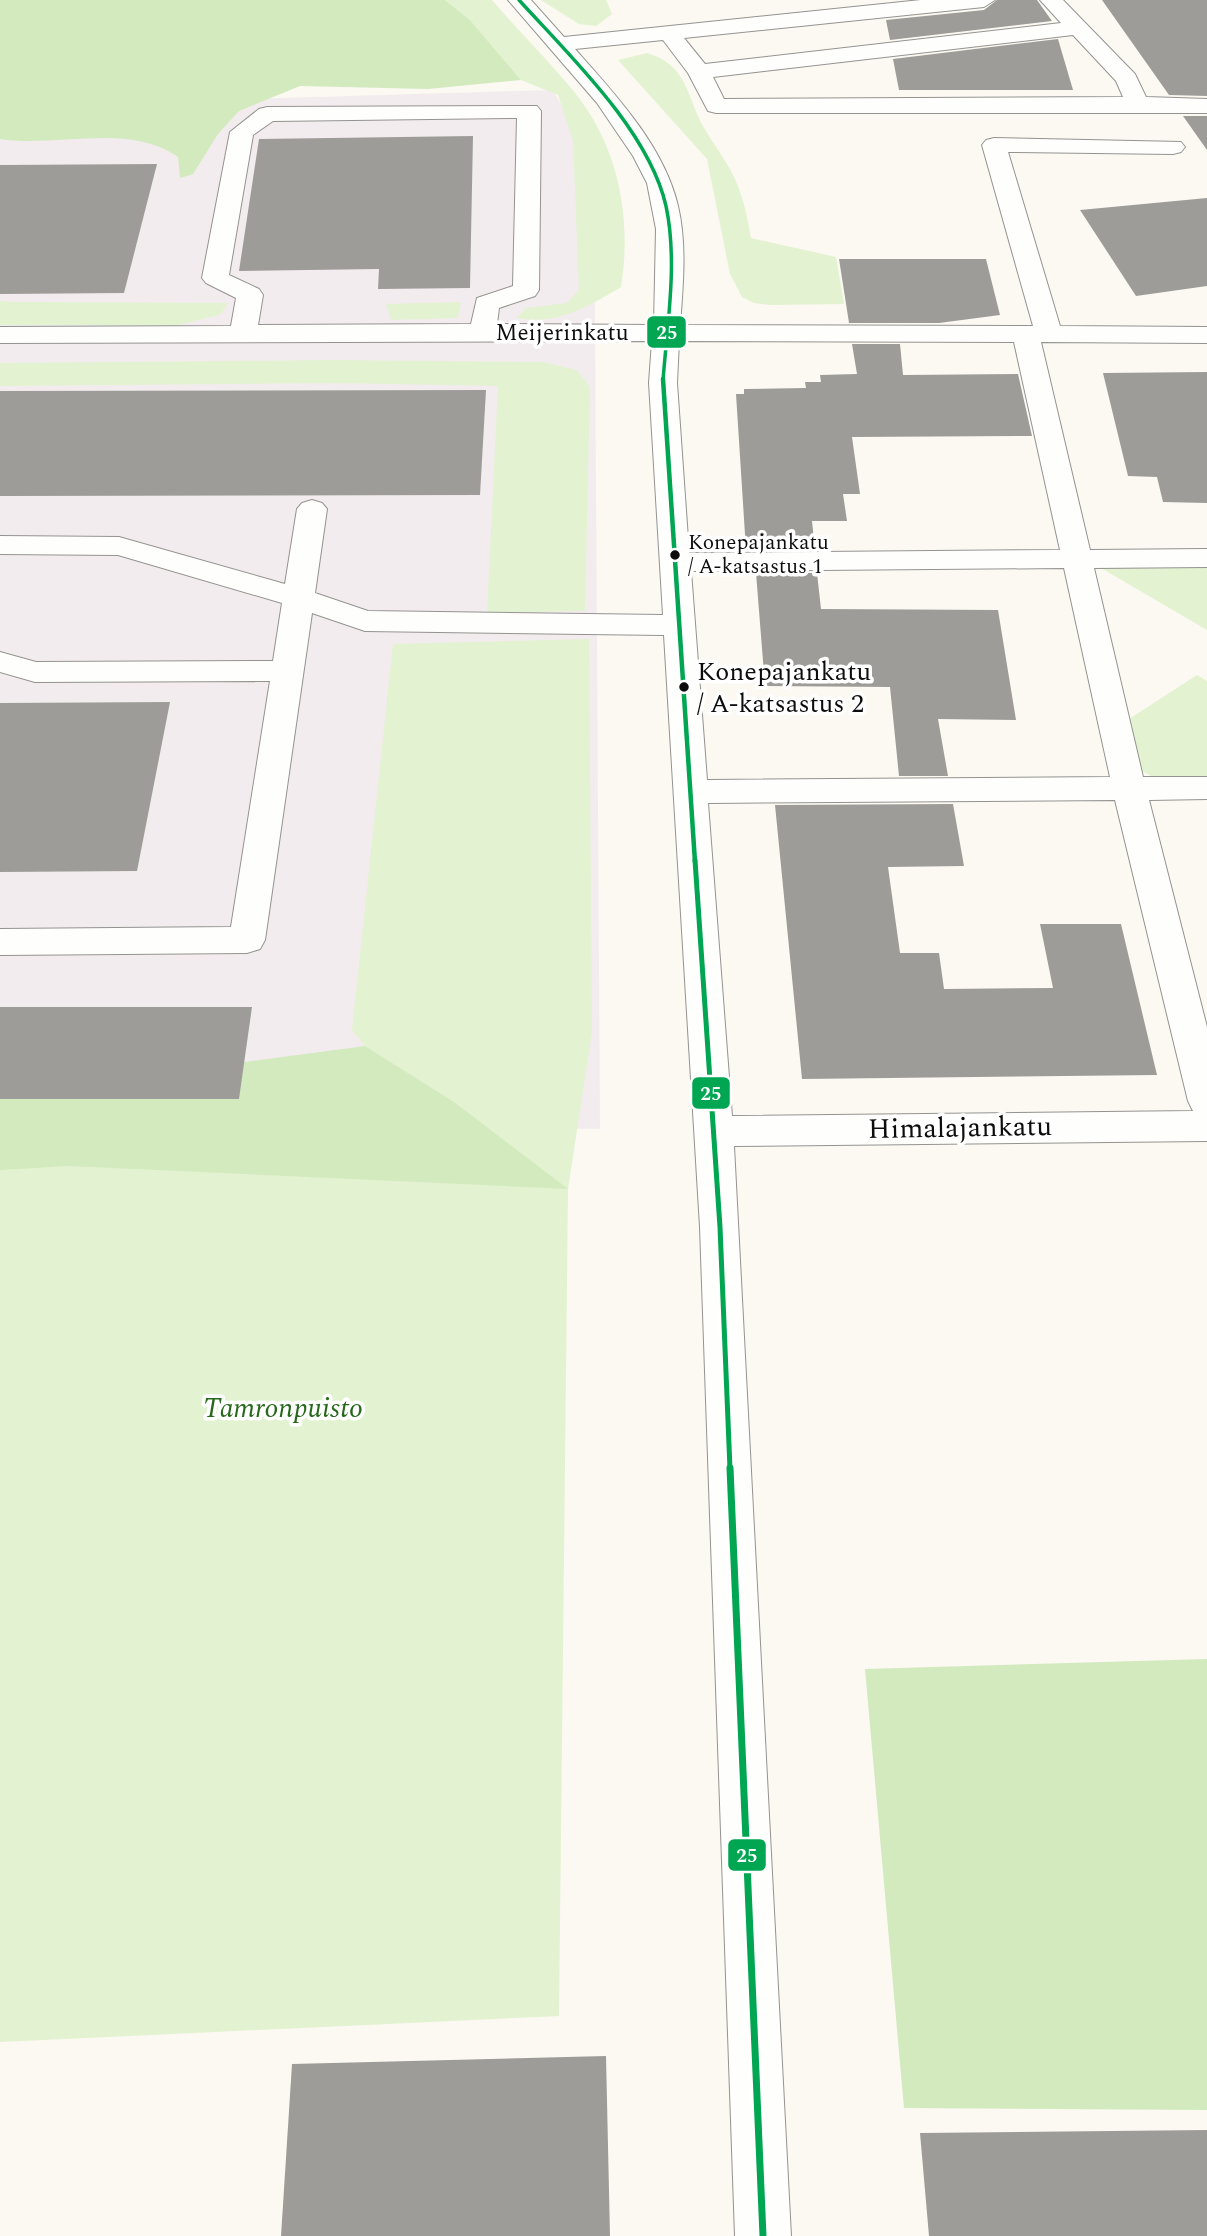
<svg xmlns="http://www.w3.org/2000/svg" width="1207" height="2236" font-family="Spectral,serif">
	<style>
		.industrial { fill: #f3ecef }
		.green { fill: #e3f2d0 }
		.forest { fill: #d2eabe }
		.building { fill: #9e9c98 }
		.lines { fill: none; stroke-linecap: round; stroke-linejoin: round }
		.minor-casing { stroke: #949390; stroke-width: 2 }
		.minor { fill: #fefefd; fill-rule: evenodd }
		.bus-1-far3-casing { stroke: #fff; stroke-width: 7 }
		.bus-1-far2-casing { stroke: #fff; stroke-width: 9 }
		.bus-1-far1-casing { stroke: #fff; stroke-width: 10 }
		.bus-1-casing { stroke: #fff; stroke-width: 12 }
		.bus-1-far3 { stroke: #00a651; stroke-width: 3.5 }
		.bus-1-far2 { stroke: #00a651; stroke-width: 4.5 }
		.bus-1-far1 { stroke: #00a651; stroke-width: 5 }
		.bus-1 { stroke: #00a651; stroke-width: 7 }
		.bus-dot { fill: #0d0d0d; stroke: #fff; stroke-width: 2.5 }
		.labels { text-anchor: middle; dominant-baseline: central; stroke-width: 7; stroke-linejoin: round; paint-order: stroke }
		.far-bus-label { font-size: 21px; fill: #0d0d0d; stroke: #fff; text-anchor: start }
		.far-street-label { font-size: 23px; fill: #0d0d0d; stroke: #fff }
		.bus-label { font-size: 26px; fill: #0d0d0d; stroke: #fff; text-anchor: start }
		.street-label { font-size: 28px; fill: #0d0d0d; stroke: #fff }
		.park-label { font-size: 28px; font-style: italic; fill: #27691a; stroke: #fff }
		.line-badge { stroke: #fff; stroke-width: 2.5 }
		.badge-label { font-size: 19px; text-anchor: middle; font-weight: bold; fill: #fff }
	</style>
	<rect width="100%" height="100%" fill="#fbf9f2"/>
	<path class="industrial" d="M553,90L594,164L600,1129L0,1121V106Z"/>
	<g class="green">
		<path d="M445,0H492C519,32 549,61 575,93C619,147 632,220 621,287C589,306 556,326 517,318L526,308L567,303L579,290L573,141L558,95L521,80L470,20Z"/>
		<path d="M541,0H606L612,14L596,26L579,24Z"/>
		<path d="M647,53C688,65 686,96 704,128C717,150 734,170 741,195C746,209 748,223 751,238L836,257L844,304L770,305L754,303L742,297L730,274L707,159L618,60Z"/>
		<path d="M0,301L16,302L228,303L220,315L178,325H0Z"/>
		<path d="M461,302L458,318L391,320L386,304Z"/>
		<path d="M331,360L543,362L577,370L590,387L585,611L487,613L498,386L336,383L0,386V363Z"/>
		<path d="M1207,567V630L1101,568Z"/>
		<path d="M589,639L592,1032L568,1189L559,2016L0,2042V1121L454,1102L365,1046L352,1030L393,644Z"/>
		<path d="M1197,675L1207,681V777H1153L1140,770L1126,721Z"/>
	</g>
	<g class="forest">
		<path d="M0,0H445L470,20L521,80L428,89L300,86L239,111L218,134L193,174L180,178L178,157C128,122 57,148 0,139Z"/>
		<path d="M365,1046L454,1102L568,1189L69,1166L0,1170V1099H238L244,1062Z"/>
		<path d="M1207,1659V2110L904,2108L865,1669Z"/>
	</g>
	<g class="building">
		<path d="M997,0H1037L1052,21L890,40L886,20L984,10Z"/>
		<path d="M1102,0H1207V96L1169,95Z"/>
		<path d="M1058,39L1073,90H899L893,59Z"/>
		<path d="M1183,116H1207V150Z"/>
		<path d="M473,136L470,288L378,289L379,269L239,271L259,139Z"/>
		<path d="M157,164L124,293L0,294V165Z"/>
		<path d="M1207,198V286L1136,296L1080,210Z"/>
		<path d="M839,259H986L1000,315L939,323H849Z"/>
		<path d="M852,344H900L903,375L1018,374L1032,436L852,437L860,494H843L847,521H812L815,549L746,550L736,394H744V389L806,388L805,382H821L820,375L857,374Z"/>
		<path d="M1207,372V503L1163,502L1157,477L1128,476L1103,373Z"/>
		<path d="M486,390L480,495L0,496V391Z"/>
		<path d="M756,573H817L821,609L998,610L1016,720L938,719L948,776H899L890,687L765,686Z"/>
		<path d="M170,702L137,871L0,872V703Z"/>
		<path d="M953,804L964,866L888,867L900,953H939L944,989L1053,988L1040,924H1121L1157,1075L802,1079L775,805Z"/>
		<path d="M0,1007H252L239,1099H0Z"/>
		<path d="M606,2056L610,2236H281L292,2064Z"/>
		<path d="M1207,2130V2236H929L920,2133Z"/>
	</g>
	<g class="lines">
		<defs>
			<path id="minor" d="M508,0H531L564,37L921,0H995L984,7L684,38L705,64L1061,23L1040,0H1063L1135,74L1146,97L1207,99V113H716L708,111L688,73L663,40L575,49C615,94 664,146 678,206C687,244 683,286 680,325L1033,326L982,145L986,140L994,138L1181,142L1185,147L1181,152L1173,154L1008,152L1060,326L1207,327V343L1041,342L1090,550L1207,549V567L1094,568L1143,777H1207V799L1149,800L1207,1027V1141L734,1146L791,2236H735L700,1227L664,635L365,631L312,613L265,940L260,949L247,953L0,955V929L231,927L270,681L35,682L0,672V652L36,662L273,661L282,603L118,555L0,554V536L119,537L285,584L297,509L302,503L312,500L322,503L327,509L315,593L368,611L663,615L649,383L652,341L0,343V327L231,326L236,298L206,283L202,278L230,132L259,109L267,107L537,106L541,111L539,290L535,296L499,308L497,324L654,325L656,229L647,183L633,156L597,103ZM1073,35L1116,81L1123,97L724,99L713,77ZM517,118L513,286L477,298L471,324L258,325L263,295L259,289L229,275L253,135L273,121ZM679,341L1014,342L1060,550L689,553L677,383ZM1064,568L1110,777L707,780L691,571ZM1115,800L1188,1101L1193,1111L732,1116L708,803Z"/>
		</defs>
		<use href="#minor" class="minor-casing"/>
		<use href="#minor" class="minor"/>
		<defs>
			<path id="bus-1-far3" d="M519,0C570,56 649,131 666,206C678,262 667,325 663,381"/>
			<path id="bus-1-far2" d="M663,379L695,862"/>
			<path id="bus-1-far1" d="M695,860L720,1227L730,1469"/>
			<path id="bus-1" d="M730,1468L763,2236"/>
		</defs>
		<use href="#bus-1-far3" class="bus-1-far3-casing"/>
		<use href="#bus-1-far2" class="bus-1-far2-casing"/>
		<use href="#bus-1-far1" class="bus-1-far1-casing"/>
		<use href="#bus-1" class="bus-1-casing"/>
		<use href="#bus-1-far3" class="bus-1-far3"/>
		<use href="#bus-1-far2" class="bus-1-far2"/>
		<use href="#bus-1-far1" class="bus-1-far1"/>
		<use href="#bus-1" class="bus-1"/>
	</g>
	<g class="bus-dot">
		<circle cx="675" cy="555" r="6"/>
		<circle cx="684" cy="687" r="6"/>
	</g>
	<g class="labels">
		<g class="far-bus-label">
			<text x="688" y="543">Konepajankatu<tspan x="688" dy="24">/ A-katsastus 1</tspan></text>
		</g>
		<g class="far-street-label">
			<text x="562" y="333">Meijerinkatu</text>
		</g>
		<g class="bus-label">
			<text x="697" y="672">Konepajankatu<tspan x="697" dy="32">/ A-katsastus 2</tspan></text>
		</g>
		<g class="street-label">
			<text transform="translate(960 1128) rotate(-1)">Himalajankatu</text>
		</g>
		<g class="park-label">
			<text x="283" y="1408">Tamronpuisto</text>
		</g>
	</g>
	<g class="line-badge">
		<rect x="646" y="315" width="41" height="34" rx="7" fill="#00a651"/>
		<rect x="691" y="1076" width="40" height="34" rx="7" fill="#00a651"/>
		<rect x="727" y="1838" width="40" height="34" rx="7" fill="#00a651"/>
	</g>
	<g class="badge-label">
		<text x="667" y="339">25</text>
		<text x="711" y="1100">25</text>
		<text x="747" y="1862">25</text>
	</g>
</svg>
